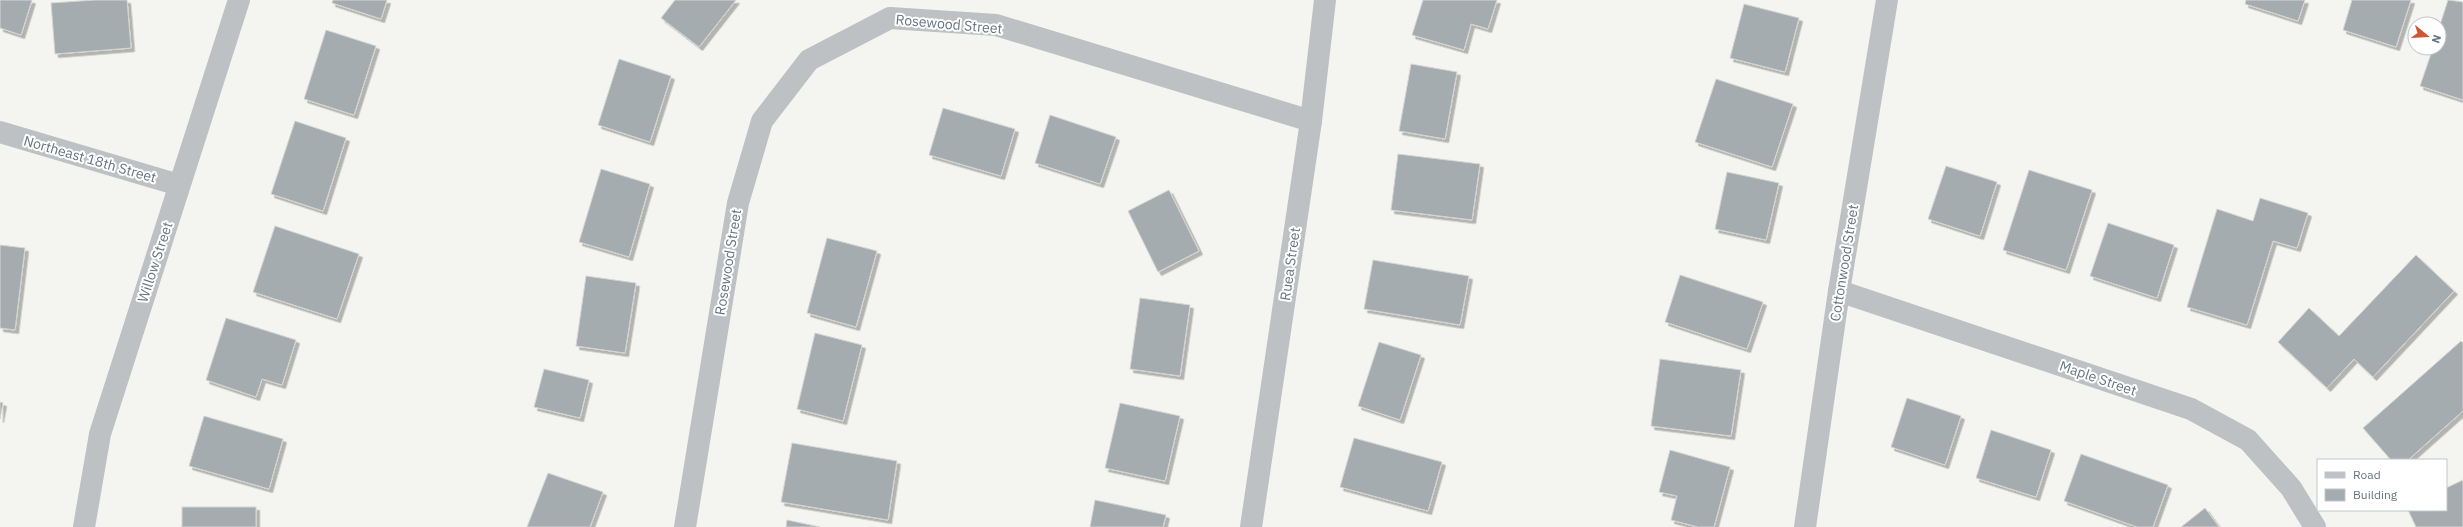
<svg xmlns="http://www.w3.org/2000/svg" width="2463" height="527" font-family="'IBM Plex Sans',sans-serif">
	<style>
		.building { fill: #a4acb0; stroke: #d5d5d3; filter: url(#shadow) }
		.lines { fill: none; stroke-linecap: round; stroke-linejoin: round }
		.minor { stroke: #bdc1c4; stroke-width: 22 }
		.labels { text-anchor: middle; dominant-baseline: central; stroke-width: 4; stroke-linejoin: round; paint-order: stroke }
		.street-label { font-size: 14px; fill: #66747f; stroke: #fff }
	</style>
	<defs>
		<filter id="shadow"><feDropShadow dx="3.5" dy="3.5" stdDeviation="0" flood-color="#0004"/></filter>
	</defs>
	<rect width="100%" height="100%" fill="#f4f4f0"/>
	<g class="building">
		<path d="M0,0H32L21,35L0,28Z"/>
		<path d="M95,0H127L131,48L55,54L51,3Z"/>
		<path d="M333,0H387L381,19L332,3Z"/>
		<path d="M675,0H736L699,47L661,18Z"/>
		<path d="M1423,0H1497L1488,29L1471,24L1464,50L1412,35Z"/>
		<path d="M2246,0H2305L2298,21L2245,4Z"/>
		<path d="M2352,0H2411L2396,47L2343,30Z"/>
		<path d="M2448,0L2463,2V100L2420,86L2433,48H2439V28Z"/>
		<path d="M1744,4L1799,18L1785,72L1730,58Z"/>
		<path d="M326,30L376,46L354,115L304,99Z"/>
		<path d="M619,59L671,76L650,142L598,125Z"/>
		<path d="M1411,64L1457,72L1445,139L1399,131Z"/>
		<path d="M1716,79L1793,104L1772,167L1695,142Z"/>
		<path d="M943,108L1015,129L1001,176L929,155Z"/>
		<path d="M1050,115L1116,137L1100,184L1035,163Z"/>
		<path d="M295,121L346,138L323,211L271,194Z"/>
		<path d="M1398,154L1480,164L1472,220L1391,210Z"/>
		<path d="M1946,166L1997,182L1980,236L1928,219Z"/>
		<path d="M601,169L650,184L629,257L579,242Z"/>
		<path d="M2029,170L2092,190L2066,270L2003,250Z"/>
		<path d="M1727,172L1779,183L1766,240L1715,229Z"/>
		<path d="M1169,190L1199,251L1158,272L1128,211Z"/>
		<path d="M2260,198L2308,213L2297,248L2273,241L2247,325L2187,307L2217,209L2253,221Z"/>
		<path d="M2108,223L2174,245L2157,298L2090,276Z"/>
		<path d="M275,226L359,254L337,319L253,292Z"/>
		<path d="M827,238L877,251L856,327L807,313Z"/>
		<path d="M0,245L25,248L15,330L0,328Z"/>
		<path d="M2416,255L2454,291L2373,377L2354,359L2327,388L2278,342L2309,308L2339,336Z"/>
		<path d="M1373,260L1469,276L1460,325L1364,309Z"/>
		<path d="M1680,275L1763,302L1747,349L1665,322Z"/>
		<path d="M586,276L636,283L625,353L576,346Z"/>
		<path d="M1140,298L1190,305L1180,376L1130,369Z"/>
		<path d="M226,318L296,340L282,385L262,379L256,397L206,380Z"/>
		<path d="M815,333L862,345L843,421L797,409Z"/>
		<path d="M2461,341L2463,343V411L2408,460H2391L2363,428Z"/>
		<path d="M1379,342L1421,355L1400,420L1358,406Z"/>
		<path d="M1660,359L1741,370L1731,436L1651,426Z"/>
		<path d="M544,369L589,380L580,418L534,407Z"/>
		<path d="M1907,398L1961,416L1945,465L1891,447Z"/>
		<path d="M0,402L3,403L0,419Z"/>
		<path d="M1120,403L1180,416L1165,481L1105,468Z"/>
		<path d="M204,416L283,439L269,489L189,466Z"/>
		<path d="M1991,430L2051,450L2036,497L1976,478Z"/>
		<path d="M1354,438L1442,462L1428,511L1340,487Z"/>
		<path d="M792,443L897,461L888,520L781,502Z"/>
		<path d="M1670,450L1730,467L1714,527H1698L1671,520L1677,496L1659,492Z"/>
		<path d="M2081,454L2168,485L2153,527H2137L2064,501Z"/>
		<path d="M548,473L603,492L590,527H527Z"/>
		<path d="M2463,480V527H2416L2408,510H2446V488Z"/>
		<path d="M1095,500L1166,515L1163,527H1090Z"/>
		<rect x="182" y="507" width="74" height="20"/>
		<path d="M2205,508L2219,527H2181Z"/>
		<path d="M787,520L820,527H786Z"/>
	</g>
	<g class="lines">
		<g class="minor">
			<path d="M0,132L179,185"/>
			<path d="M1839,291L2191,409L2248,440L2291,488L2315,527"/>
			<path d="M84,527L100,434L239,0"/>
			<path d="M685,527L738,203L762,121L809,60L890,18L996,25L1311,121"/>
			<path d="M1251,527L1311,121L1325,0"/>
			<path d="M1805,527L1839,291L1887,0"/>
		</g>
	</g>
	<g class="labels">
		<g class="street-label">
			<text transform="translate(949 24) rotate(5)">Rosewood Street</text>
			<text transform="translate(90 159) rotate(16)">Northeast 18th Street</text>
			<text transform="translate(155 262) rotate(-72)">Willow Street</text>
			<text transform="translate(728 262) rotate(-81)">Rosewood Street</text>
			<text transform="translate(1844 263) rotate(-81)">Cottonwood Street</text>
			<text transform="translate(1290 264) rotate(-82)">Ruea Street</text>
			<text transform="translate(2098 378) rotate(19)">Maple Street</text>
		</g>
	</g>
	<rect x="2317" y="459" width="130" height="52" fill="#ffffff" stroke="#c2c7cc"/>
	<rect x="2325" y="472" width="20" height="6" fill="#bdc1c4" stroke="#c2c7cc"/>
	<text x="2353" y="479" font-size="12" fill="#66747f">Road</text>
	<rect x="2325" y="489" width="20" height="12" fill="#a4acb0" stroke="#c2c7cc"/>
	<text x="2353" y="499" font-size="12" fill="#66747f">Building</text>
	<g transform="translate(2427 36) rotate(108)"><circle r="19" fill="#ffffff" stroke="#c2c7cc"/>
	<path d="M0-3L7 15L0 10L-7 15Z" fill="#d25432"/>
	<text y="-6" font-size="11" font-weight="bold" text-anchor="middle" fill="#66747f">N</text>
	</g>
</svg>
